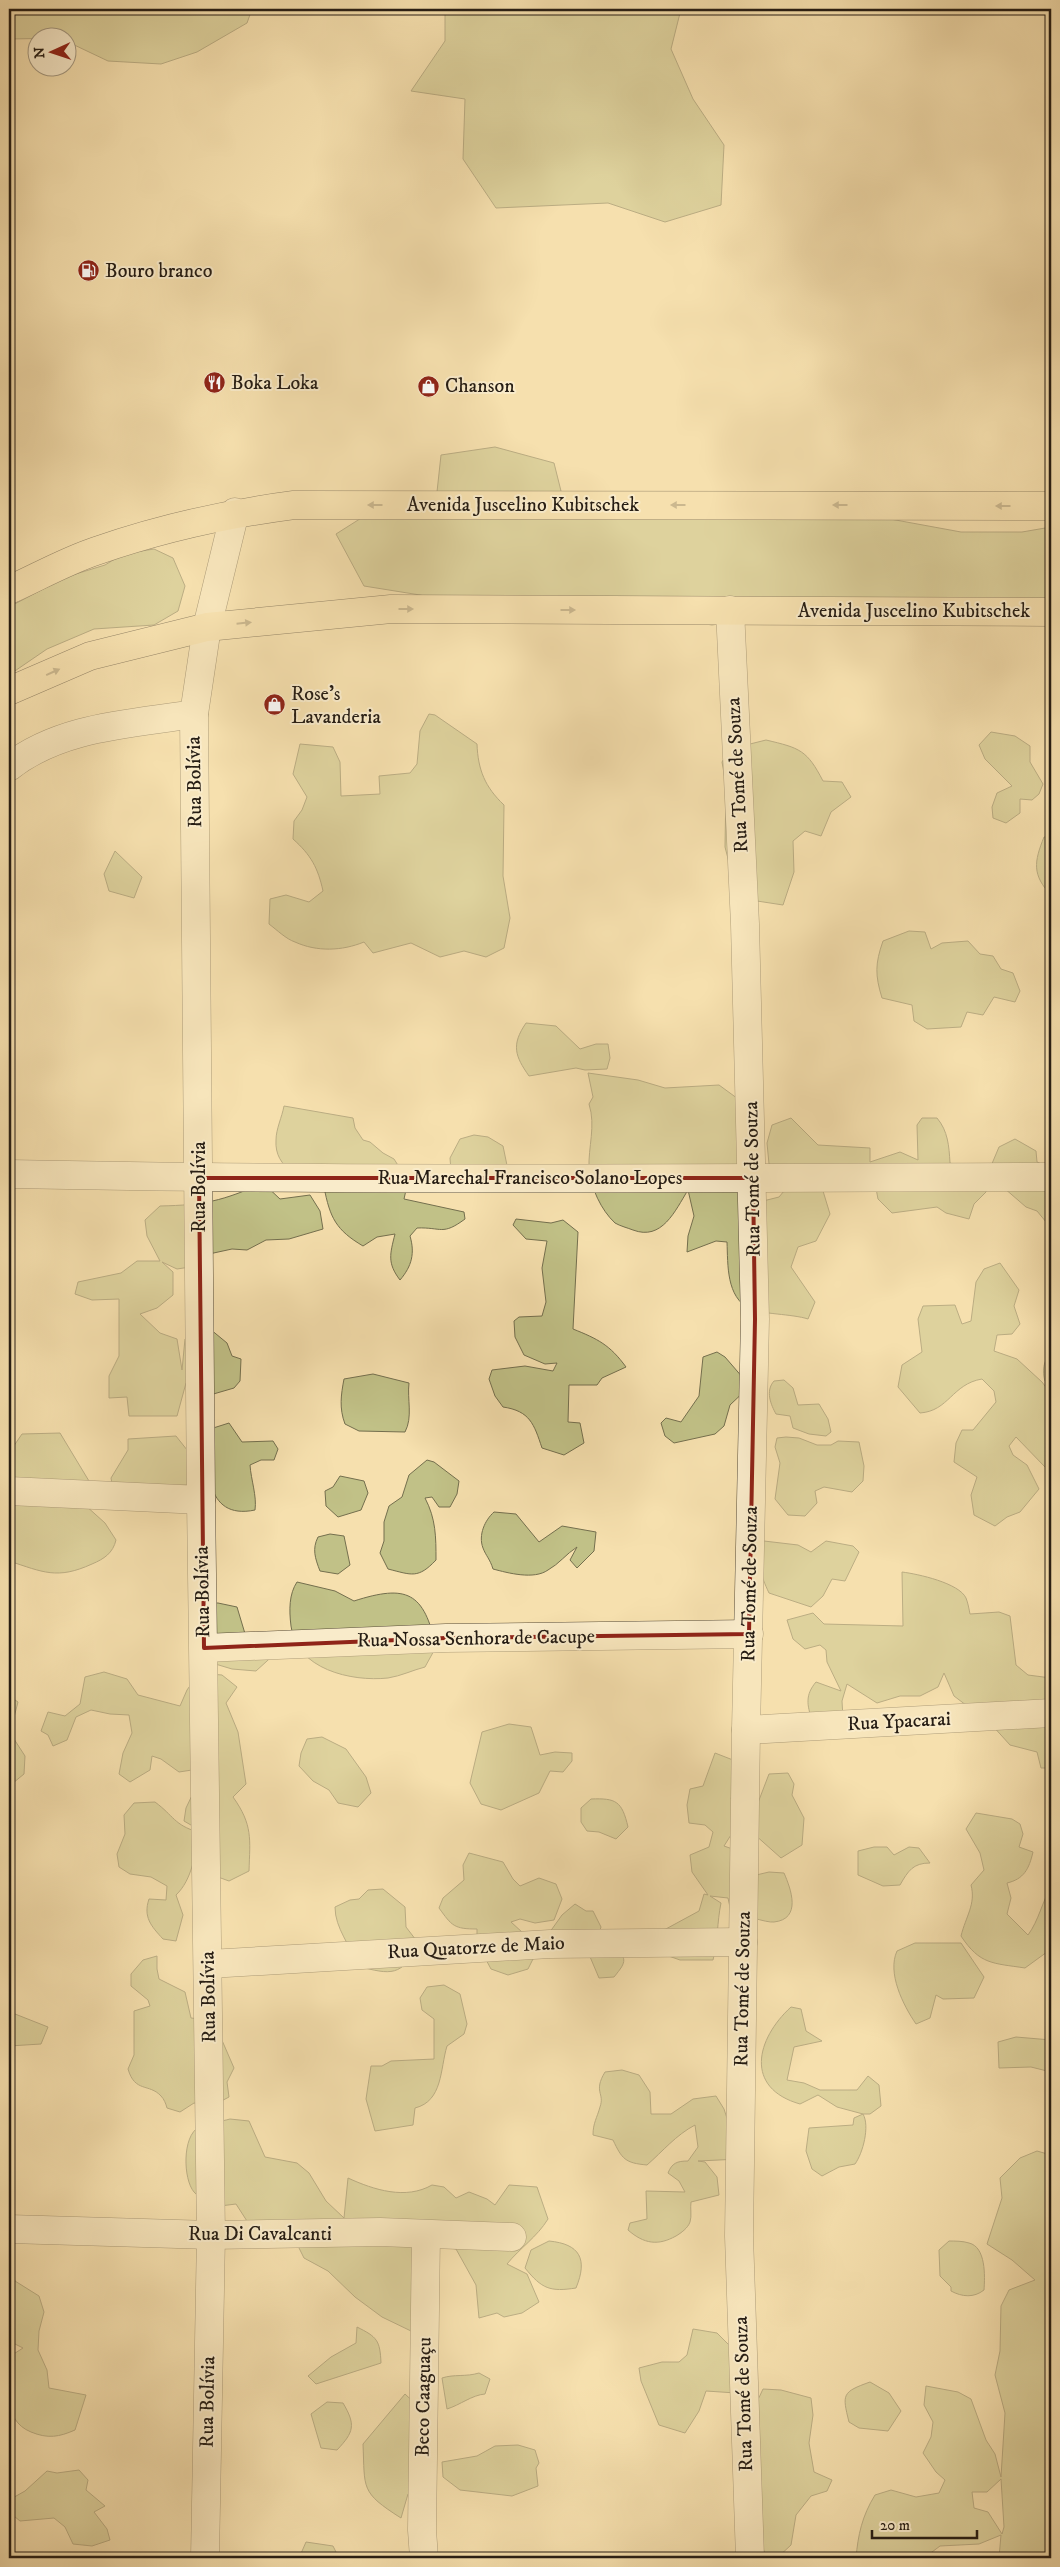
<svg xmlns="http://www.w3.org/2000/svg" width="1060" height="2567" font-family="'IM FELL DW Pica',serif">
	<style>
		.green { fill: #c1c187; stroke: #746f4e; fill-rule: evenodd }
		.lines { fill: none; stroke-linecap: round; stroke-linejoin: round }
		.minor-casing { stroke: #5a4e3a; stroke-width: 29 }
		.major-casing { stroke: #261d14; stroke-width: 29 }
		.minor { stroke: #f9ebca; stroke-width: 28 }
		.major { stroke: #f6e0ae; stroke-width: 28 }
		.oneway { fill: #988869 }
		.marked { fill: none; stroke: #8f2418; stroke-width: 4; stroke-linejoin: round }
		.labels { text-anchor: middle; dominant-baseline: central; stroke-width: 4; stroke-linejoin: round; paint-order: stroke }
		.poi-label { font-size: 20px; fill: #261d14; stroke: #f9ebca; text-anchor: start }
		.street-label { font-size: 20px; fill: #261d14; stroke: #f9ebca }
	</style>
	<rect width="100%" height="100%" fill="#f6e0ae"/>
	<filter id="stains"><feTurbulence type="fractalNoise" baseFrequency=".004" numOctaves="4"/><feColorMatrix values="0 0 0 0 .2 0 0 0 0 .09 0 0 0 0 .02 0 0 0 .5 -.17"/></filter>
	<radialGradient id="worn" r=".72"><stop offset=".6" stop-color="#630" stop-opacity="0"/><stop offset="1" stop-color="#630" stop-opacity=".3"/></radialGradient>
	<g class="green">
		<path d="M9,9H252L247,23L197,52L161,64L108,61L68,42V38L9,39Z"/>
		<path d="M445,9H681L671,49L693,99L724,145L721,205L665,222L608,203L496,208L463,159L465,99L411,91L445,41Z"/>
		<path d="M495,447L554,463L565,507L841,510L961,532H1022L1051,527V598L752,619L712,625L652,616L480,608L420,595L364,586L336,534L385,503L436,501L441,455Z"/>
		<path d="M154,549L173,558L185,586L178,611L154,625L94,629L47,649L9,675V607L66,577L105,565L123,554Z"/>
		<path d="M429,714L435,715L477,744C478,770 485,787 504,805L503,876L510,918L504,948L486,957L464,951L440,957L411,943L373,953L364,942C342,951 317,952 295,942C286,939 277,930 269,924L270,899L286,895L309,902L323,891C318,868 311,855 293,839L294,821L302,810L307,797L293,774L300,744L333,747L340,762L341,796L380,794L379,776L410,773L417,764L420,731Z"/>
		<path d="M991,732L1015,736L1030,746V762L1043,784L1039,794L1032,800L1020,799V813L1006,823L993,818L992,807L997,793L1012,786L985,759L979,745Z"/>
		<path d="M766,740C800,748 807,750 823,781L842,782L851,797L831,812L821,836L805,831L793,841L794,872L783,905L757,901L733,878L725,847L726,785L722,762L730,749Z"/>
		<path d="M1044,837H1051V895C1032,875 1034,862 1044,837Z"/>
		<path d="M115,851L142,877L134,898L109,891L104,874Z"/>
		<path d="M909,931L925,932L931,949L942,943L968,941L980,954L993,956L1001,969L1013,973L1020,991L1015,1002L994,997L983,1015L967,1012L961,1027L927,1029L914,1021L912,1005L882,998C875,975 875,964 883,941Z"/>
		<path d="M526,1023L556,1026L580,1049L596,1044H608L610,1058L607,1069L585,1070L576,1068L529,1076C515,1056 511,1045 526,1023Z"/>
		<path d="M588,1073L638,1080L665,1088L719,1085L745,1104L751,1204L779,1197L794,1179L823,1191L830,1214L816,1241L798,1247L791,1267L815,1302L808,1319C793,1314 760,1314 750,1309C726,1297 728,1265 727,1242L716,1241L687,1252L688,1236L694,1216L688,1190C675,1211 662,1241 633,1230C628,1228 620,1226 615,1223C601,1210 591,1188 589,1169C588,1147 596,1126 589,1104L593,1097Z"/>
		<path d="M284,1106L353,1118L355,1128L363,1140L370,1142L383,1153L394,1159L408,1181L404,1199L464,1212L465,1219C442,1236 442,1227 417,1228L410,1236C415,1253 412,1266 400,1280C387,1263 390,1254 395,1234L377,1237L363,1246C336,1230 330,1218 324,1187C303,1179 274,1169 276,1140C276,1129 282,1117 284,1106Z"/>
		<path d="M791,1118L818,1145L870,1148V1162L900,1152L918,1160L917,1125L922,1118H937C948,1131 949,1146 950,1163L988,1175L986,1192L974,1204L969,1219L946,1213L937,1207L892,1213L878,1199L875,1183L781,1169L769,1164L767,1143L772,1125Z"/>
		<path d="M474,1135L488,1137L503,1146L509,1175L452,1184L450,1158L460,1139Z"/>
		<path d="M1015,1139L1036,1151L1037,1162L1051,1168V1228L1037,1211L1026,1207L1004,1188L991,1166L999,1147Z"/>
		<path d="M263,1183L280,1199L310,1195L320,1211L323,1229L289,1239L266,1240L247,1250L232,1249L209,1254L203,1265L177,1269L162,1262L173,1272V1295L157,1308L140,1314L160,1333L177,1339L182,1370L185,1339L192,1333L210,1329L227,1343L232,1356L241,1359L240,1381L234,1388L210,1395L186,1383L177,1416H129L127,1397L109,1398V1376L119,1356V1299L92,1300L75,1294L78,1282L121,1273L137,1261H160L147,1236L145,1220L160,1206C205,1205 222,1201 263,1183Z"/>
		<path d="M516,1219L551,1223L563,1220L578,1232L573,1329C598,1339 610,1345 626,1367L602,1378L597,1385H569L568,1422L580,1423L584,1443L564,1455L542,1448C534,1424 530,1411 503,1407L495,1396L489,1379L492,1370L525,1366L553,1371L557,1363L545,1364L524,1355L515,1337L514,1321L519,1317L542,1316L546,1302L542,1268L547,1241L526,1239L513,1225Z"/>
		<path d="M1000,1263L1019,1290L1014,1306L1020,1324L1012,1334L997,1335L994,1351L1017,1359L1042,1382L1051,1394V1469L1045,1467L1016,1437L1009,1446L1013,1455L1027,1465L1039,1489L1020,1512L1007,1517L995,1526L974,1515L971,1495L977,1477L954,1462L956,1443L962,1430H973L996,1402L994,1391L982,1379C952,1384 949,1411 920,1413L898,1387L902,1365L922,1352L918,1319L923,1306L955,1305L962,1324L971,1321L976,1282L984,1269Z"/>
		<path d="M717,1352L725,1357L750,1386L730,1405L724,1426L715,1434L674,1443L665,1436L661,1423L666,1418L681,1422L699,1396L703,1357Z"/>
		<path d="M1051,1354V1385L1045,1381C1042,1372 1043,1360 1051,1354Z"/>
		<path d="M373,1374L409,1383C407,1399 413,1417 405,1432L359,1431L345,1424C339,1408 341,1395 344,1379Z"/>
		<path d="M784,1380L793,1388L798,1405L819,1404L828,1419L831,1432L826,1436L809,1434L793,1428L790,1416L776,1414C771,1405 765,1391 774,1381Z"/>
		<path d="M229,1423L242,1442L273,1441L278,1449L274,1460H261L250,1465C251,1480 257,1496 255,1510C203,1521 207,1463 207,1430Z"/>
		<path d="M60,1433L92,1486L85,1505L105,1523L116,1540C113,1553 104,1559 92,1564C57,1580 43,1572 9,1561V1453L22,1434Z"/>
		<path d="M176,1436L195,1460L188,1485L113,1489L111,1478L128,1450V1439Z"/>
		<path d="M786,1437L799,1438L817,1445H831L838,1441L859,1442L864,1466L863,1481L852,1492L824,1487L815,1491L817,1503L805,1516L788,1515L775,1499L780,1463L775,1447L777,1438Z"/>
		<path d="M427,1460L434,1462L459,1481L457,1494L450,1507H439L432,1497L425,1498C436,1519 436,1537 436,1560C418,1579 412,1575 388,1569L380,1553L384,1541V1522L389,1506L402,1497L409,1475Z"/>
		<path d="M340,1476L364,1481L368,1493L361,1510L338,1517L326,1506L325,1491L333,1487Z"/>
		<path d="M494,1512L516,1514L539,1542L562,1526L596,1532L594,1551L577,1568L570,1560L577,1547C566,1554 559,1564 548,1570C534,1580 508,1573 493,1569C490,1559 486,1556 483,1548C478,1535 485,1520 494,1512Z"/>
		<path d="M330,1534L344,1536L350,1565L338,1574L320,1571C315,1558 312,1549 318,1537Z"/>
		<path d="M764,1541L798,1545L811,1552L826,1541L853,1546L859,1552L845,1581L832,1579L823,1596L811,1607L769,1593C761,1576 754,1558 764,1541Z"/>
		<path d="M902,1572C918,1574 959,1583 966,1598C968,1603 969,1609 970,1614L999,1612L1010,1616L1016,1665L1028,1675L1051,1678V1768H1041L1037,1752L1010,1745L991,1724L954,1696L944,1673L938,1687L920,1696H900L877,1703L847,1684L842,1701L843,1718L812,1720C807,1705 805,1695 816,1682L841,1691L827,1662L826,1650L820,1645L805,1649L793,1639L787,1620L813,1613L824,1624L903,1626Z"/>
		<path d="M297,1582L335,1591L354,1601C407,1584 424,1592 436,1647L425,1667C413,1670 401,1676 388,1678C351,1682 296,1669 291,1626C289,1610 289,1594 297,1582Z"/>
		<path d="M208,1603H218L237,1607L246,1637L278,1651L256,1671L232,1669L212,1663Z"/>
		<path d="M104,1672L127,1679L138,1695L180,1706L187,1690L199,1673L222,1675L237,1687L226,1703L238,1732L246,1784L233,1797C253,1825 250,1839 249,1871L229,1881L218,1877L203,1832L184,1821L186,1808L196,1787L192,1770L179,1772L161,1759L152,1756L150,1770L130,1782L119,1774L123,1753L132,1733L129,1715L110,1714L91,1710L76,1717L67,1740L53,1746L48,1735L41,1731L48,1712L65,1716L80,1704L85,1677Z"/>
		<path d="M9,1696L18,1702L13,1721L14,1739L25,1756L24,1774L13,1783L9,1782Z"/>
		<path d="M509,1724L531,1727L540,1755L555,1752L572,1753V1761L563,1772L550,1771L539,1793L501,1810L481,1804L470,1783L482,1732Z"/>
		<path d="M322,1737L346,1749L366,1777L371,1793L358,1807L338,1803L329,1790L313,1781L299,1766L301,1753L307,1739Z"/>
		<path d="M715,1753L733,1760L742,1784L731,1798L741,1819L724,1846L741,1852L752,1876L769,1872L784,1873C791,1889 802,1919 774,1922C766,1923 742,1914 731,1912L728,1898L710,1896L721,1903C717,1922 718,1941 713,1960H680L643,1947L664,1930L699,1911L704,1894L708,1895L692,1872L690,1855L709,1847L713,1832L705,1825L689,1823L687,1805L690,1789L703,1786Z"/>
		<path d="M788,1773L794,1784L792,1795L804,1818L802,1845L781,1858L754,1834L751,1821L769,1774Z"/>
		<path d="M591,1799C616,1798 622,1801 628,1827L616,1839L599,1832L587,1831L581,1822V1808Z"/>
		<path d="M155,1802C174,1816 174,1825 198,1832C196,1853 192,1880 176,1895L183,1915L176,1941L163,1939C151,1926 143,1917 149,1899L166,1900L167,1886L151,1877L130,1874L119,1867L117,1854L125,1834L124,1815L134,1803Z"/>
		<path d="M976,1813L1012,1819L1020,1824L1023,1834L1019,1847L1033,1852C1029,1869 1024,1879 1007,1883L1011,1898L1007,1914L1028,1935C1039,1920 1042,1902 1051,1887V1952H1047L1025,1968C993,1963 980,1965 961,1936C966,1916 976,1904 971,1885L984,1870L980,1853L966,1829Z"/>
		<path d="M874,1847H887L894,1855L909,1847L919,1848L930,1863C913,1863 908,1871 900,1885L883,1886L858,1875V1851Z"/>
		<path d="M469,1853L503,1862L513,1879L520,1886L539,1878L556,1884L562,1899L554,1920L535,1923L520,1919L511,1922L534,1943L535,1955L528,1969L508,1975L491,1969L477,1943V1929C454,1929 452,1926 439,1908L443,1898L464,1880L463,1865Z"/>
		<path d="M383,1889L405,1907L406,1927L419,1944C401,1977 392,1975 357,1966C351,1945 335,1929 335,1907L350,1900L359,1899L368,1890Z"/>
		<path d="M575,1904L586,1911H593L601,1927L596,1942H614C626,1960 628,1960 614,1977L599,1978L588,1952L542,1943L562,1915Z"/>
		<path d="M915,1943H961L984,1977L974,1998L943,1999L936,1995L930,2018L916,2024C903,2005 887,1973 897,1951Z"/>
		<path d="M157,1956V1969L159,1979L185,1992L191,2018L209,2020L221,2038L234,2068L227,2082L229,2097L212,2106L194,2103L180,2112L167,2108C166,2104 164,2099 161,2096C149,2083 135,2093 128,2069L134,2055V2011L150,2006L148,2000L131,1986V1974L143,1960Z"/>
		<path d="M444,1985L460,1994L467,2024L464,2034L447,2046C440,2069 443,2101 415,2108L413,2125L375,2131L366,2099L371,2066H382L391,2061L434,2059V2019L422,2010L420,1998L427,1987Z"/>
		<path d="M9,2007L10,2012L48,2027L41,2044L9,2046Z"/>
		<path d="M791,2007L801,2009L806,2031L822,2041L794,2047L787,2080L804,2083L820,2090H857L868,2076L879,2085L881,2106L870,2114H863C870,2126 863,2153 855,2164L839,2167L822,2176L812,2169L806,2151L809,2128L853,2125L854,2118L863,2114L837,2107L818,2095L800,2104C744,2088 756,2039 791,2007Z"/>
		<path d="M1016,2037L1051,2040V2072L1031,2067L999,2068L998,2042Z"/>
		<path d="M622,2070L639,2075L650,2092L651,2114H671L693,2099L716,2096L724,2109L740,2159L698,2161L705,2162L717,2177L719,2195L691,2202C690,2208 692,2216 690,2222C688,2228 681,2233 676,2236C658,2246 644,2244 628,2230L630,2223L647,2219L646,2191L685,2192L679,2181L668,2173C672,2163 677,2161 688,2161L698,2147L695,2125C676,2135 663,2151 647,2165C625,2163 622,2159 613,2140L593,2135C593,2123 597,2118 600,2107C605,2093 593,2092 605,2072Z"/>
		<path d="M230,2119L249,2121L265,2157L297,2163L309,2173L326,2201L344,2218L348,2178C374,2190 406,2200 432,2185L444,2187L456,2198L469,2192L487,2199L495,2205L509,2185L537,2187L548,2219C537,2237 520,2248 507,2264L527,2274L539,2302L522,2313L504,2317L497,2313L479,2318L476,2285L456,2249L439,2246L411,2331L382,2317L355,2297L328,2271L304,2258L295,2240L254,2232L236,2204L212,2207C206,2202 199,2198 194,2192C183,2179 182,2136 199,2127C208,2122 220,2122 230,2119Z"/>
		<path d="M1037,2151L1051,2155V2558L1043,2555L1033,2558H999L1001,2535L979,2544L940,2546L924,2558H856C858,2535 862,2516 875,2495L891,2490L916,2497L939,2493L945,2480L936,2472L923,2453L931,2437L933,2422L924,2405L926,2386L958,2392L971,2399L986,2440L995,2454L1001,2477L1005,2413L995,2375L1000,2351L1001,2306L1009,2290L1035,2280L1012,2260L987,2244L1002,2198L1000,2178L1020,2158ZM1001,2479L1004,2527L1002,2534L988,2512L974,2508L972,2492H987Z"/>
		<path d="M549,2241C580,2244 588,2259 576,2288C550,2292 542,2289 525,2268L531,2250Z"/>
		<path d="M949,2241C955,2241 963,2241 969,2243C986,2247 985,2276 984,2290C974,2298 962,2297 951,2291V2287L940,2276L939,2250Z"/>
		<path d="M9,2264L15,2281L39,2296L44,2312L39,2331L38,2350L47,2370L49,2388L86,2395L75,2430C59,2437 48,2439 31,2432C1,2420 9,2383 9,2357L23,2348L9,2341Z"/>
		<path d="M357,2327C377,2337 380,2340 381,2363L316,2384L308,2376L331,2357L356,2343Z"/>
		<path d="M693,2329L717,2333L731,2347L736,2393L706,2391L699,2411L685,2433L659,2425L641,2381L639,2368L662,2362H679L687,2355Z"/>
		<path d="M479,2373L490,2379L485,2394C472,2395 460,2405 447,2409L442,2378C454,2374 466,2377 479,2373Z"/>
		<path d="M870,2382L889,2393L901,2411L888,2431L859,2428L849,2422C842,2394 842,2392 870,2382Z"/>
		<path d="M763,2389L781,2390L811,2398L813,2415L809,2443L814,2472L832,2480L827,2491L811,2496L796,2515L791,2545L778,2557L765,2555L758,2529L748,2421Z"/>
		<path d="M405,2394L420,2408L418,2491L408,2494L401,2518C360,2492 365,2489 363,2444Z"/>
		<path d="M327,2402L343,2403C356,2425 354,2432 337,2450L321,2448L311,2414Z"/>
		<path d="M518,2445L535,2450L539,2463L536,2468L538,2486L512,2496L460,2490L443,2477L442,2462L477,2456L495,2446Z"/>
		<path d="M79,2470L88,2480L86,2490L105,2506L94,2512L107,2529L110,2540L92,2546L73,2544L65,2527L54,2518L20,2521L9,2512V2500L25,2491L47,2471L57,2473Z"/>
		<path d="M306,2542L333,2546L339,2558H299Z"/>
	</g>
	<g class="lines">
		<defs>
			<g id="minor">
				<path d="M730,610L745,924L755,1319L746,1730L739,2236L750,2558"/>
				<path d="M9,767C61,726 131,724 194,714"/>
				<path d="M9,1174C356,1181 704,1178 1051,1177"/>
				<path d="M9,1491L201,1500"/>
				<path d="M204,1648L446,1638L749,1634"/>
				<path d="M746,1730L1051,1713"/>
				<path d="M209,1964L550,1944L743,1942"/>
				<path d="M9,2229L211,2235L380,2232L512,2237"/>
				<path d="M205,2558L211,2235L201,1500L194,714L207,627L235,512"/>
				<path d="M424,2558L422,2530L426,2235"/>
			</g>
			<g id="major">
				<path d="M9,590C38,577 66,561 96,551C162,528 225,514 294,505L1051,506"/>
				<path d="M9,691L90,656L207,627L391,609L1051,612"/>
			</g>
		</defs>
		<use href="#minor" class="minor-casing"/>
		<use href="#major" class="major-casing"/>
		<use href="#minor" class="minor"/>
		<use href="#major" class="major"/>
	</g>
	<defs><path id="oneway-solid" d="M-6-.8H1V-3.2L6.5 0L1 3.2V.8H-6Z" transform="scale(1.25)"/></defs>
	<g class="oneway">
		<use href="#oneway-solid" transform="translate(375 505) rotate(-180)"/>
		<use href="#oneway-solid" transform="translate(678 505) rotate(-180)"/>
		<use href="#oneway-solid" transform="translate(840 505) rotate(-180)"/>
		<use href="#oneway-solid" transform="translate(1003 506) rotate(-180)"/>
		<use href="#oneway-solid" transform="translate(406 609)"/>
		<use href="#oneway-solid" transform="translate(568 610)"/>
		<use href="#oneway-solid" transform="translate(244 623) rotate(-6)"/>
		<use href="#oneway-solid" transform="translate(53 672) rotate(-24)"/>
	</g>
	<path d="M0 0H1060V2567H0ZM199,1178H753L755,1319L749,1634L446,1638L204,1648Z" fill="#f6e0ae" fill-opacity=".55" fill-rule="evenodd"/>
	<path class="marked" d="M199,1178H753L755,1319L749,1634L446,1638L204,1648Z"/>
	<defs>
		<symbol id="fuel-disc" viewBox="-11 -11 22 22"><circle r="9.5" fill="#8f2418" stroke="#f9ebca"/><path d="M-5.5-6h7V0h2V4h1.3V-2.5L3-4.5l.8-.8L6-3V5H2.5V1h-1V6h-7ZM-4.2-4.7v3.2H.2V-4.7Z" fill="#fff"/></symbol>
		<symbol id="restaurant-disc" viewBox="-11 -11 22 22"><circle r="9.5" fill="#8f2418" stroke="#f9ebca"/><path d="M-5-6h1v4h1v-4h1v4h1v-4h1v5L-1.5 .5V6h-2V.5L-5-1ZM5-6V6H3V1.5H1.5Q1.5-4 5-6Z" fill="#fff"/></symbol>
		<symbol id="shop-disc" viewBox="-11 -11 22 22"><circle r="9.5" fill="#8f2418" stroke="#f9ebca"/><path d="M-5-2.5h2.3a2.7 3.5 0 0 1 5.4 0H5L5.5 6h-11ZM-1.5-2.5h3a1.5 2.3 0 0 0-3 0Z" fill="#fff"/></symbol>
	</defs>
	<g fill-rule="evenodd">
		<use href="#fuel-disc" x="76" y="258" width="25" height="25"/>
		<use href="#restaurant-disc" x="202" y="370" width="25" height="25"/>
		<use href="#shop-disc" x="416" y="374" width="25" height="25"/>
		<use href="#shop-disc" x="262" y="692" width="25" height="25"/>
	</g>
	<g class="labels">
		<g class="poi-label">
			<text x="105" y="271">Bouro branco</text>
			<text x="231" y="383">Boka Loka</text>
			<text x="445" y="386">Chanson</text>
			<text x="291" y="694">Rose's<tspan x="291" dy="23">Lavanderia</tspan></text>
		</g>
		<g class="street-label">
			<text x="523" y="505">Avenida Juscelino Kubitschek</text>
			<text x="914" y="611">Avenida Juscelino Kubitschek</text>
			<text transform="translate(738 775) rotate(-93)">Rua Tomé de Souza</text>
			<text transform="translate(195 782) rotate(-91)">Rua Bolívia</text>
			<text x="530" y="1178">Rua Marechal Francisco Solano Lopes</text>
			<text transform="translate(753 1179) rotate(-91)">Rua Tomé de Souza</text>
			<text transform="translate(199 1187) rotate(-90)">Rua Bolívia</text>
			<text transform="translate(750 1584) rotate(-89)">Rua Tomé de Souza</text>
			<text transform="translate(203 1592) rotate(-91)">Rua Bolívia</text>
			<text transform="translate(476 1639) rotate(-1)">Rua Nossa Senhora de Cacupe</text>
			<text transform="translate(899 1722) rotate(-3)">Rua Ypacarai</text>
			<text transform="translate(476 1948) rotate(-3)">Rua Quatorze de Maio</text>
			<text transform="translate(743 1989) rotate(-89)">Rua Tomé de Souza</text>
			<text transform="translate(209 1997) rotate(-91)">Rua Bolívia</text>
			<text x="260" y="2234">Rua Di Cavalcanti</text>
			<text transform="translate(744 2394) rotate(-92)">Rua Tomé de Souza</text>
			<text transform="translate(424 2397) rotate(-89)">Beco Caaguaçu</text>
			<text transform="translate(208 2402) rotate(-89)">Rua Bolívia</text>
		</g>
	</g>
	<rect width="1060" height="2567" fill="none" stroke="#f6e0ae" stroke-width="30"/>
	<rect x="10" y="10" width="1040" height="2547" fill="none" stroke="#261d14" stroke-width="2.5"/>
	<rect x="15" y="15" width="1030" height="2537" fill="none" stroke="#261d14"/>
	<g transform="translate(52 52) rotate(267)"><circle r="24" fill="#f9ebca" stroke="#a59981"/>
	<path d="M0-4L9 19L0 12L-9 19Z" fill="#8f2418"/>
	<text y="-8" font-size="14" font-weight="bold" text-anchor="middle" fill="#261d14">N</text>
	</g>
	<path d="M872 2530v8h105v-8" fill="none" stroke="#261d14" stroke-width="2.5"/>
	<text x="880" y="2530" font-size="15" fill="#261d14" stroke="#f9ebca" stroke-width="4" paint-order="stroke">20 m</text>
	<rect width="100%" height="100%" filter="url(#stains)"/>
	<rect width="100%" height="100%" fill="url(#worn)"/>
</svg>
